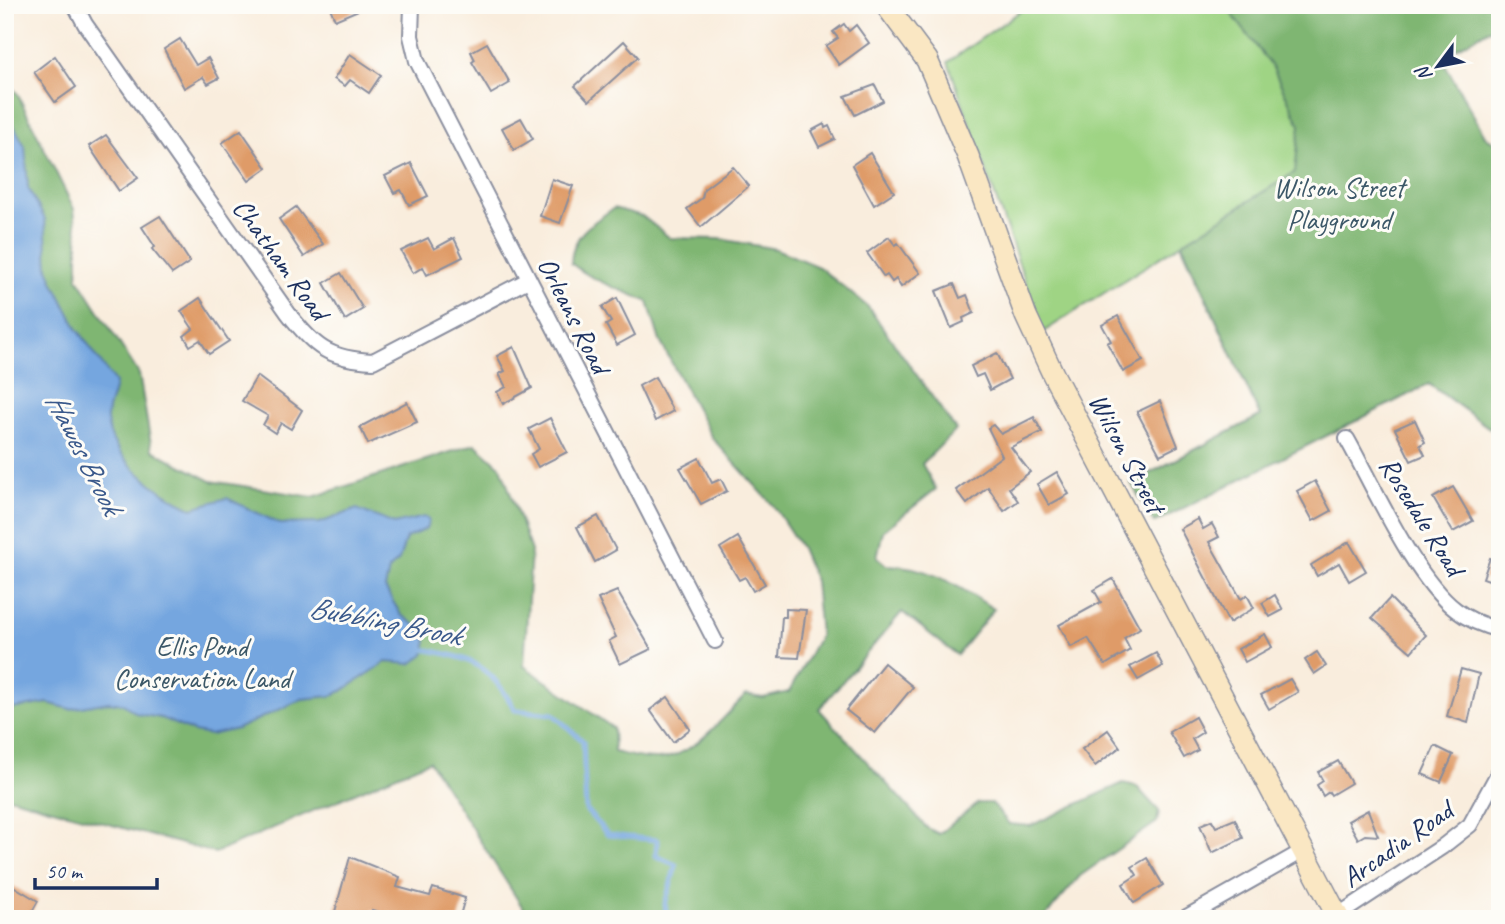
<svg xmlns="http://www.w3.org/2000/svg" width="1505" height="924" font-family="Caveat,sans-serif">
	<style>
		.green { fill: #9fd484; stroke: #5d8271; stroke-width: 2 }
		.forest { fill: #7fb672; stroke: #4d7268; stroke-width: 2 }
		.water { fill: #75a6df; stroke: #486a9e; stroke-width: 2 }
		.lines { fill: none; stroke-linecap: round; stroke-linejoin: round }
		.stream { stroke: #75a6df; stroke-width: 5 }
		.building { fill: #df9b67 }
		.street-casing { stroke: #8a8e9e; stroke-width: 18 }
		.secondary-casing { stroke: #8a8e9e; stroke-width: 24 }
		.street { stroke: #fff; stroke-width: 14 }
		.secondary { stroke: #fae7c3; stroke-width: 21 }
		.labels { text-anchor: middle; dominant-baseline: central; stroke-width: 6; stroke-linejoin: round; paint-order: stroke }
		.park-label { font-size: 28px; fill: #3c5868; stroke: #fdfcf7 }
		.street-label { font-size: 28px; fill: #1b2f5e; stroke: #fdfcf7 }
		.water-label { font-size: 30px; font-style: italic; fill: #3a598b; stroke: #fdfcf7 }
	</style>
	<rect width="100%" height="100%" fill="#fdfcf7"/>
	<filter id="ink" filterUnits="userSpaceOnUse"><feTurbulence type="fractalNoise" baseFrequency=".0143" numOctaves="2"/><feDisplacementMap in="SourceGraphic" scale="14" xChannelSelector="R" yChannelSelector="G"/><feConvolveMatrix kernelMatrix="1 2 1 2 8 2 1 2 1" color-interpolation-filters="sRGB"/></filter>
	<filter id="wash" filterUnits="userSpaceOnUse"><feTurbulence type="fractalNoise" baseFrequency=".00686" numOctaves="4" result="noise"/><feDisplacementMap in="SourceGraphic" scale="28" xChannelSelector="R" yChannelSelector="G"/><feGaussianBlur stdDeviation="1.57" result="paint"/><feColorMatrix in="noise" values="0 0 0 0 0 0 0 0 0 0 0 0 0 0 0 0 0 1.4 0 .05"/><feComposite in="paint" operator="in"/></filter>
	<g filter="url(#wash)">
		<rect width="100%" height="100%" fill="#f9eddd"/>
		<path class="green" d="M1029,5H1500V23L1441,57L1485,136L1500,147V415L1491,429L1429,384L1154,523L1131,483L1260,416L1181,244L1043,332L948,62Z"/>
		<g class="forest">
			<path d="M1225,5H1500V23L1441,57L1485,136L1500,147V415L1491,429L1429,384L1154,523L1131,483L1260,416L1182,243L1295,172L1300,125L1273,68Z"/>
			<path d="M5,80L17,93L74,209L78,241V278L139,374L152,450L211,481L313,497L475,444L501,467L531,551L524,666L613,728L614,752C628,755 644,760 658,759C694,757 722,718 746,695L763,698L789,692L820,635L815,581L801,548L773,505L712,438L660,341L648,302C621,289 593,282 571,263C572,234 592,223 614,208L642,216L670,238L720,239L776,249L819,267L868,307L956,430L922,464L936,489L883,531L877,557L886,565C929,565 959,587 994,609L957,655L902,612L819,709L927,828L939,834L978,803H992L1009,824L1030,826L1123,783L1136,786L1159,811L1157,822L1080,876L1043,919H530L429,761L215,853L5,796Z"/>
		</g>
		<path class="water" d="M5,110L25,146L28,188L45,219L48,268L54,283L77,328L115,383C114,396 106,407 107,420C110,458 160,494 192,508L227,498L280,524L320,523L357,509L394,524L424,517L429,520L426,529L406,538L399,560L389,570L385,588L401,615L420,628L427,641L424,655L411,664L386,662L342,691L331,696L302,699L237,729L210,735L194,732L161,718L138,714L123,704L109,702L70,709L48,703L5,710Z"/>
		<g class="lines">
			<path class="stream" d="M422,649C473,658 490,665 515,710L553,714L583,741L586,810L608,835L657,840L656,856L676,865L665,904L667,919"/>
		</g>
		<g id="blocks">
			<g class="building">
				<path d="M329,5H370L335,20Z"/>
				<path d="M844,24L849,31L856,25L869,43L839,65L826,46L838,38L833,32Z"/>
				<path d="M180,39L196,65L208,58L219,78L208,84L203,77L184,88L164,49Z"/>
				<path d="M624,41L638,57L589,101L575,86Z"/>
				<path d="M487,43L510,83L491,94L472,62L475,60L471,52Z"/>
				<path d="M350,54L381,75L369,93L350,80L345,86L334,79Z"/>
				<path d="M55,56L76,87L55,102L34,72Z"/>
				<path d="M875,85L883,101L855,115L845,96Z"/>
				<path d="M521,118L533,139L514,150L502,128Z"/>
				<path d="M824,124L825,128L829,126L835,139L819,147L811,131Z"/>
				<path d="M241,130L267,168L249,181L222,143Z"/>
				<path d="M106,135L138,178L119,191L89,146Z"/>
				<path d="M870,153L894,192L874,205L852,165Z"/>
				<path d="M411,163L428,196L409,205L401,190L394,193L385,176Z"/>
				<path d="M733,167L749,186L701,227L687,209L702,198L704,189Z"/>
				<path d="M552,179L573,186L560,223L540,216Z"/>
				<path d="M296,207L323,244L304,257L279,219Z"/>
				<path d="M160,216L190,262L172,274L152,249L155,247L142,227Z"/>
				<path d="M889,237L895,245L898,243L920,273L901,287L896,279L892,282L887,275L884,277L867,253Z"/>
				<path d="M428,238L434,249L454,238L463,257L427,275L423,267L413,273L401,251Z"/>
				<path d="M341,273L363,309L345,320L324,283Z"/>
				<path d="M954,284L960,298L967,295L974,313L963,318L964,322L951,328L936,291Z"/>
				<path d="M200,298L229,341L209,354L200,340L190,346L184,336L193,329L181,311Z"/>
				<path d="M617,298L635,335L617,345L606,325L611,322L602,307Z"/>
				<path d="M1118,316L1143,361L1123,372L1107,343L1111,341L1102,325Z"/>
				<path d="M514,347L532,388L503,404L497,392L506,387L499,374L505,371L497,356Z"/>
				<path d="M997,353L1010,379L990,390L983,374L976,377L971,366Z"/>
				<path d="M257,376L302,410L291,429L281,423L275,433L263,425L268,416L242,401Z"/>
				<path d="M655,377L673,411L655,421L639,386Z"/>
				<path d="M1160,401L1178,446L1160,455L1137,412Z"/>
				<path d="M407,402L417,422L368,444L360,427Z"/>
				<path d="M1034,417L1042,432L1011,447L1030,472L1009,488L1018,501L1004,511L988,487L967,504L956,490L1002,456L988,428L993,425L1001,434Z"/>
				<path d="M550,418L567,452L538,467L531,454L539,449L529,429Z"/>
				<path d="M1415,420L1425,442L1420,445L1425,455L1411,461L1395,429Z"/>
				<path d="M699,458L712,483L721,479L727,491L701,504L680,468Z"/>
				<path d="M1057,472L1069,494L1049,505L1037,484Z"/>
				<path d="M1315,481L1331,511L1313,521L1297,491Z"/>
				<path d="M1453,487L1473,521L1453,532L1433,498Z"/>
				<path d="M598,516L616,550L595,562L577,527Z"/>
				<path d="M1198,519L1203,529L1212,524L1219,537L1209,542L1241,599L1247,595L1254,608L1229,623L1180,529Z"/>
				<path d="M738,537L765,584L753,591L745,577L739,580L720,548Z"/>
				<path d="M1349,542L1366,571L1349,581L1339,563L1317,576L1311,565Z"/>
				<path d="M1490,558L1500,562V584L1483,578Z"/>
				<path d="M1113,579L1140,628L1124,638L1130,650L1105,665L1088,638L1071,647L1059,625L1101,602L1094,590Z"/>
				<path d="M617,591L651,649L620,664L609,641L616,637L598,599Z"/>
				<path d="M1275,595L1283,610L1270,617L1262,603Z"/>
				<path d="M1390,598L1426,635L1411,652L1372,618Z"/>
				<path d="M786,609L806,610L799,658L779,657L782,617H786Z"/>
				<path d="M1265,634L1272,647L1245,662L1238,649Z"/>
				<path d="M1317,652L1326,666L1314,674L1305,660Z"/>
				<path d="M1156,653L1163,666L1138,680L1130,667Z"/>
				<path d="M884,663L913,687L875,733L846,710Z"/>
				<path d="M1461,669L1479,674L1468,723L1447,716Z"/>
				<path d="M1290,679L1298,692L1269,709L1261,695Z"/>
				<path d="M668,697L690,729L673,742L650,710Z"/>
				<path d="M1195,717L1203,732L1192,739L1198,750L1184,758L1169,732Z"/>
				<path d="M1108,730L1120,747L1095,766L1082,749Z"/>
				<path d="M1435,746L1453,755L1441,782L1422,774Z"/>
				<path d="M1338,761L1351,783L1331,795L1329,792L1323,796L1317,785L1323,781L1318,772Z"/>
				<path d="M1368,810L1378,836L1365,835L1358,839L1348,821Z"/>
				<path d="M1235,819L1243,838L1212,853L1200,825L1212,820L1216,827Z"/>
				<path d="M350,857L400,877L397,887L430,896L433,888L465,898L459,919H404L372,910L369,919H333Z"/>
				<path d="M1147,858L1163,885L1134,903L1123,884L1137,875L1132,867Z"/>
				<path d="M5,881L38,901L28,919H5Z"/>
			</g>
		</g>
	</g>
	<g filter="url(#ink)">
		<use href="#blocks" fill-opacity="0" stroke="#8a8e9e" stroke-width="2"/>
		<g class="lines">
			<defs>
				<g id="street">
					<path d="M75,5L85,24L288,313C314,347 329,359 373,361L528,280"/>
					<path d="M412,5L411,36L417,61L715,641"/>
					<path d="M1347,439C1374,487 1414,578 1456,610C1470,621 1484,626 1500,630"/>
					<path d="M1337,916L1442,847L1470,825L1500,770"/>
					<path d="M1183,919L1303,851"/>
				</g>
				<path id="secondary" d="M886,5L927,60L968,156L1026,316L1053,374L1339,919"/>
			</defs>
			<use href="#street" class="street-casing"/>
			<use href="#secondary" class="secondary-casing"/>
			<use href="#street" class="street"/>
			<use href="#secondary" class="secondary"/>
		</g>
	</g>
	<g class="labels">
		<g class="park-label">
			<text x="1339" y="187">Wilson Street<tspan x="1339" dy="32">Playground</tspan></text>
			<text x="202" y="646">Ellis Pond<tspan x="202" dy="32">Conservation Land</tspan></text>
		</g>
		<g class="street-label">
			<text transform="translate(281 259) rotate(54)">Chatham Road</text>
			<text transform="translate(574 315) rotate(63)">Orleans Road</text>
			<text transform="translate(1127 453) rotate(62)">Wilson Street</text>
			<text transform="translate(1422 516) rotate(58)">Rosedale Road</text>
			<text transform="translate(1397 844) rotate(-35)">Arcadia Road</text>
		</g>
		<g class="water-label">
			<text transform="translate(84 453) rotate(63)">Hawes Brook</text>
			<text transform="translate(385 621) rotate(11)">Bubbling Brook</text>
		</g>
	</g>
	<rect width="1505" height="924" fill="none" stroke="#fdfcf7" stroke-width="28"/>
	<g transform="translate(1438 66) rotate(238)" stroke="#fdfcf7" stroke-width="5" paint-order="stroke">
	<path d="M0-5L12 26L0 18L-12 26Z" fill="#1b2f5e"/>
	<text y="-10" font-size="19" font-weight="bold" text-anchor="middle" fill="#1b2f5e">N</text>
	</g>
	<path d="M35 878v10h122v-10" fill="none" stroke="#1b2f5e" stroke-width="3.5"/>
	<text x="46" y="878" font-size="21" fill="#1b2f5e" stroke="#fdfcf7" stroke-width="5" paint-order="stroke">50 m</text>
</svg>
